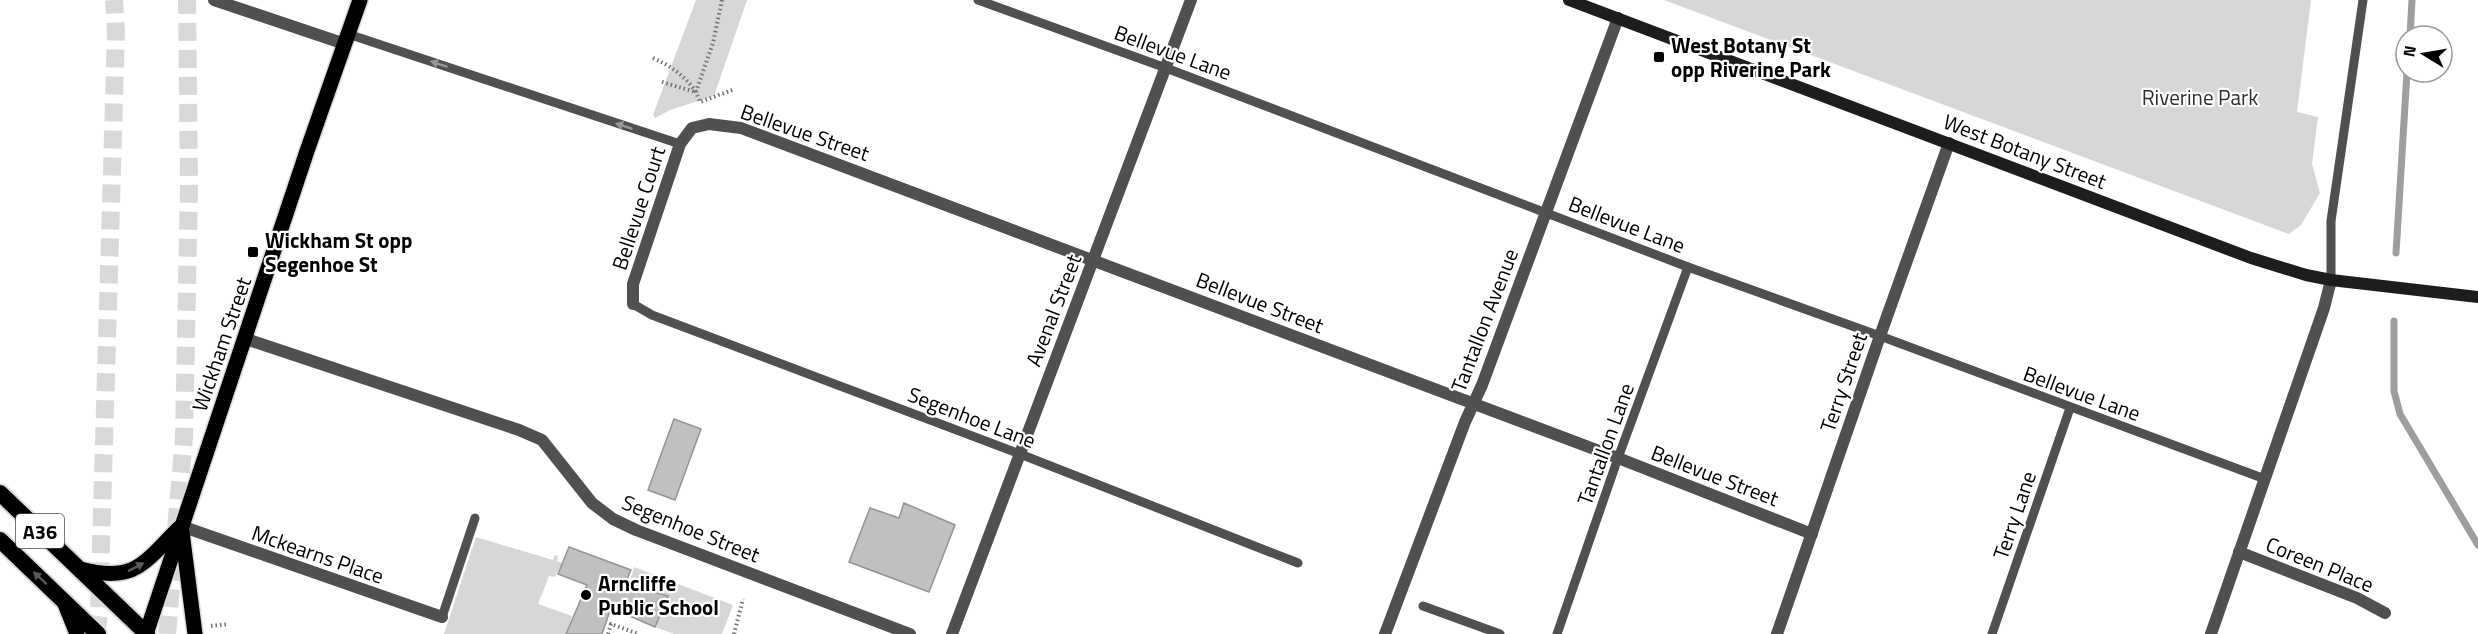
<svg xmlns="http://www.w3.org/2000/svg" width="2478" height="634" font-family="'Titillium Web',sans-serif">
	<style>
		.green { fill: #d7d7d7 }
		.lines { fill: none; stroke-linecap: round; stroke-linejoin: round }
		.stream { stroke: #9e9e9e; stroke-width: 7 }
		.building { fill: #c0c0c0; stroke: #949494; stroke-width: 1.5 }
		.motorway-tunnel { stroke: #d9d9d9; stroke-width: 18; stroke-dasharray: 18 9; stroke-linecap: butt }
		.primary-casing { stroke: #dbdbdb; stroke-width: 18 }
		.trunk-casing { stroke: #dbdbdb; stroke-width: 20 }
		.path { stroke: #727272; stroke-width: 4; stroke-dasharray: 1.5 3; stroke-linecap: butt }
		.service { stroke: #505050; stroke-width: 9 }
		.minor { stroke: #505050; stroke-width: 12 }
		.tertiary { stroke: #505050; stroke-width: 12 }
		.secondary { stroke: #1d1d1d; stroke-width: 12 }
		.primary { stroke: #000; stroke-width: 15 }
		.trunk { stroke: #000; stroke-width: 16 }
		.oneway { fill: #969696 }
		.oneway2 { fill: #595959 }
		.poi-dot { fill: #000; stroke: #fff; stroke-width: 2 }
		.labels { text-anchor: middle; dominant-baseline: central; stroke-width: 4.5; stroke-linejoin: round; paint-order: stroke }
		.shield { fill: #fff; stroke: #4c4c4c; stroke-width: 1.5 }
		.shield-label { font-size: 20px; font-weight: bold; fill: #000 }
		.poi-label { font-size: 21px; font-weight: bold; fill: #000; stroke: #fff; text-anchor: start }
		.street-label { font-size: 21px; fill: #000; stroke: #fff }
		.park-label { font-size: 21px; fill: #2e2e2e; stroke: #fff }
	</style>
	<rect width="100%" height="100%" fill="#fff"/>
	<g class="green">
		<path d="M696,0H747L714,96L670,110L655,118L653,115Z"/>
		<path d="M1664,0H2311L2297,112L2318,117L2312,164L2320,193L2301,225L2289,234Z"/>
		<path d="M476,537L553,560L555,555L558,556L557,561L562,563L555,577L549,576L538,604L572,616L566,634H444Z"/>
		<path d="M634,567L733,605L722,634H674L655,627L667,596L638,588L627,615L621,613Z"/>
	</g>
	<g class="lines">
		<g class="stream">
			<path d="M2410,36L2412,0"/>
			<path d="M2396,253L2407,72"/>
			<path d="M2394,321V391L2400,414L2478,545"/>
		</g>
	</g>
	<g class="building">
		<path d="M674,419L701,429L675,500L648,490Z"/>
		<path d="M904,503L955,525L929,592L849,562L870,508L899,518Z"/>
		<path d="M569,547L631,570L625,584L668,596L655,627L611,608L602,634H566L587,585L558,574Z"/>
	</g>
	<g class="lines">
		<g class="motorway-tunnel">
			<path d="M96,634L99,614L116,32L114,0"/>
			<path d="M167,634L184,437L189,186L187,0"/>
		</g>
		<defs>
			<g id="primary">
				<path d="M182,532L195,634"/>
				<path d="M80,569C135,583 143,564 179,528"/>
				<path d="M65,604L77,634"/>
				<path d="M146,634L307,151L360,0"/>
			</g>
			<g id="trunk">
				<path d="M0,493L147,634"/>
				<path d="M0,540L98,634"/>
			</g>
		</defs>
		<use href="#primary" class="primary-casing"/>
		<use href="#trunk" class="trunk-casing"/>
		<g class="path">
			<path d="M722,0L713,43L696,92L700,102L735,89"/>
			<path d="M653,58C671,66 685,76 696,92"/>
			<path d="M662,82L695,92"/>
			<path d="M211,626L229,624"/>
			<path d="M608,634L611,624L639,634"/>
			<path d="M734,634L743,599"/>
		</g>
		<g class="service">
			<path d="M978,0L1166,68L1688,267L1880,336L2265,479"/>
			<path d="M348,34L680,144"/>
			<path d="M2331,280V221L2363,0"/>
			<path d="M633,304L652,315L1020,454L1298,563"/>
			<path d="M1423,606L1500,634"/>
			<path d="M442,617L475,518"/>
			<path d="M1557,634L1618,458L1688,267"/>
			<path d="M1992,634L2070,408"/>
		</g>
		<g class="minor">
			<path d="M214,0L345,44"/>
			<path d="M633,304V284L680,144L692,128L709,124L741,128L1618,458L1812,534"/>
			<path d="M246,339L519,430L542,440L592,503L613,519L636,530L910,634"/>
			<path d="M181,526L442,617"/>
			<path d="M2239,552L2357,598L2385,613"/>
			<path d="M952,634L1191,0"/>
			<path d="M1385,634L1465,422L1482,385L1618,18"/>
			<path d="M1777,634L1880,336L1949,143"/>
		</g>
		<path class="tertiary" d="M2211,634L2324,308L2331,280"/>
		<path class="secondary" d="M1569,0L2251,258L2306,275L2331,280L2478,297"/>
		<use href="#primary" class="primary"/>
		<use href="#trunk" class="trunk"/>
	</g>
	<defs><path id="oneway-solid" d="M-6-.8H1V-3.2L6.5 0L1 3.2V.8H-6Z" transform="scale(1.5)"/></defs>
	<g class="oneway">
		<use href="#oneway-solid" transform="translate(439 64) rotate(-162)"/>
		<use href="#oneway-solid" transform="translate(624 126) rotate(-162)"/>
	</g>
	<g class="oneway2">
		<use href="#oneway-solid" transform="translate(136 567) rotate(-27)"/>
		<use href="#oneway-solid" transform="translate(40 578) rotate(-137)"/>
	</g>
	<g class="poi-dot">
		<rect x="1653" y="51" width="12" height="12" rx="3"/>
		<rect x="247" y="246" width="12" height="12" rx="3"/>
		<circle cx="586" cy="595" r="6"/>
	</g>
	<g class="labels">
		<rect class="shield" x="16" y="514" width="48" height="34" rx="4.5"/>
		<g class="shield-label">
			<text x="40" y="531">A36</text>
		</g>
		<g class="poi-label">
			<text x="1671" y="45">West Botany St<tspan x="1671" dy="24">opp Riverine Park</tspan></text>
			<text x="265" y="240">Wickham St opp<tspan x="265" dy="24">Segenhoe St</tspan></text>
			<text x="598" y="583">Arncliffe<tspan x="598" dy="24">Public School</tspan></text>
		</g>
		<g class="street-label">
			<text transform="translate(1173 52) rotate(20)">Bellevue Lane</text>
			<text transform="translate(805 132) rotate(19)">Bellevue Street</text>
			<text transform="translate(2025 151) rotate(21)">West Botany Street</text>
			<text transform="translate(638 208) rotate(-72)">Bellevue Court</text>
			<text transform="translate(1627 224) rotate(21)">Bellevue Lane</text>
			<text transform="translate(1260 302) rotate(21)">Bellevue Street</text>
			<text transform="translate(1053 310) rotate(-69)">Avenal Street</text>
			<text transform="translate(1484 320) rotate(-69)">Tantallon Avenue</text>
			<text transform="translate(221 344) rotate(-71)">Wickham Street</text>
			<text transform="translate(1843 382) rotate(-71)">Terry Street</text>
			<text transform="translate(2082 393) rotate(20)">Bellevue Lane</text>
			<text transform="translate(972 417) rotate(21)">Segenhoe Lane</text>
			<text transform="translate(1605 444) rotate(-70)">Tantallon Lane</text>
			<text transform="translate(1715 475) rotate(21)">Bellevue Street</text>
			<text transform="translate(2014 515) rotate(-71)">Terry Lane</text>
			<text transform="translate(691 528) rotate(22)">Segenhoe Street</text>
			<text transform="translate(318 554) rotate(19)">Mckearns Place</text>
			<text transform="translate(2320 564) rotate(22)">Coreen Place</text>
		</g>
		<g class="park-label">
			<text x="2200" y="97">Riverine Park</text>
		</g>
	</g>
	<g transform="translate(2424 54) rotate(281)"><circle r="28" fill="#ffffff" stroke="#999999" stroke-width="1.5"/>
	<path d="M0-4.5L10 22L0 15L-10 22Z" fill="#000000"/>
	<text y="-9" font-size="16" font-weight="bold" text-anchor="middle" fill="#000000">N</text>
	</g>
</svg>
